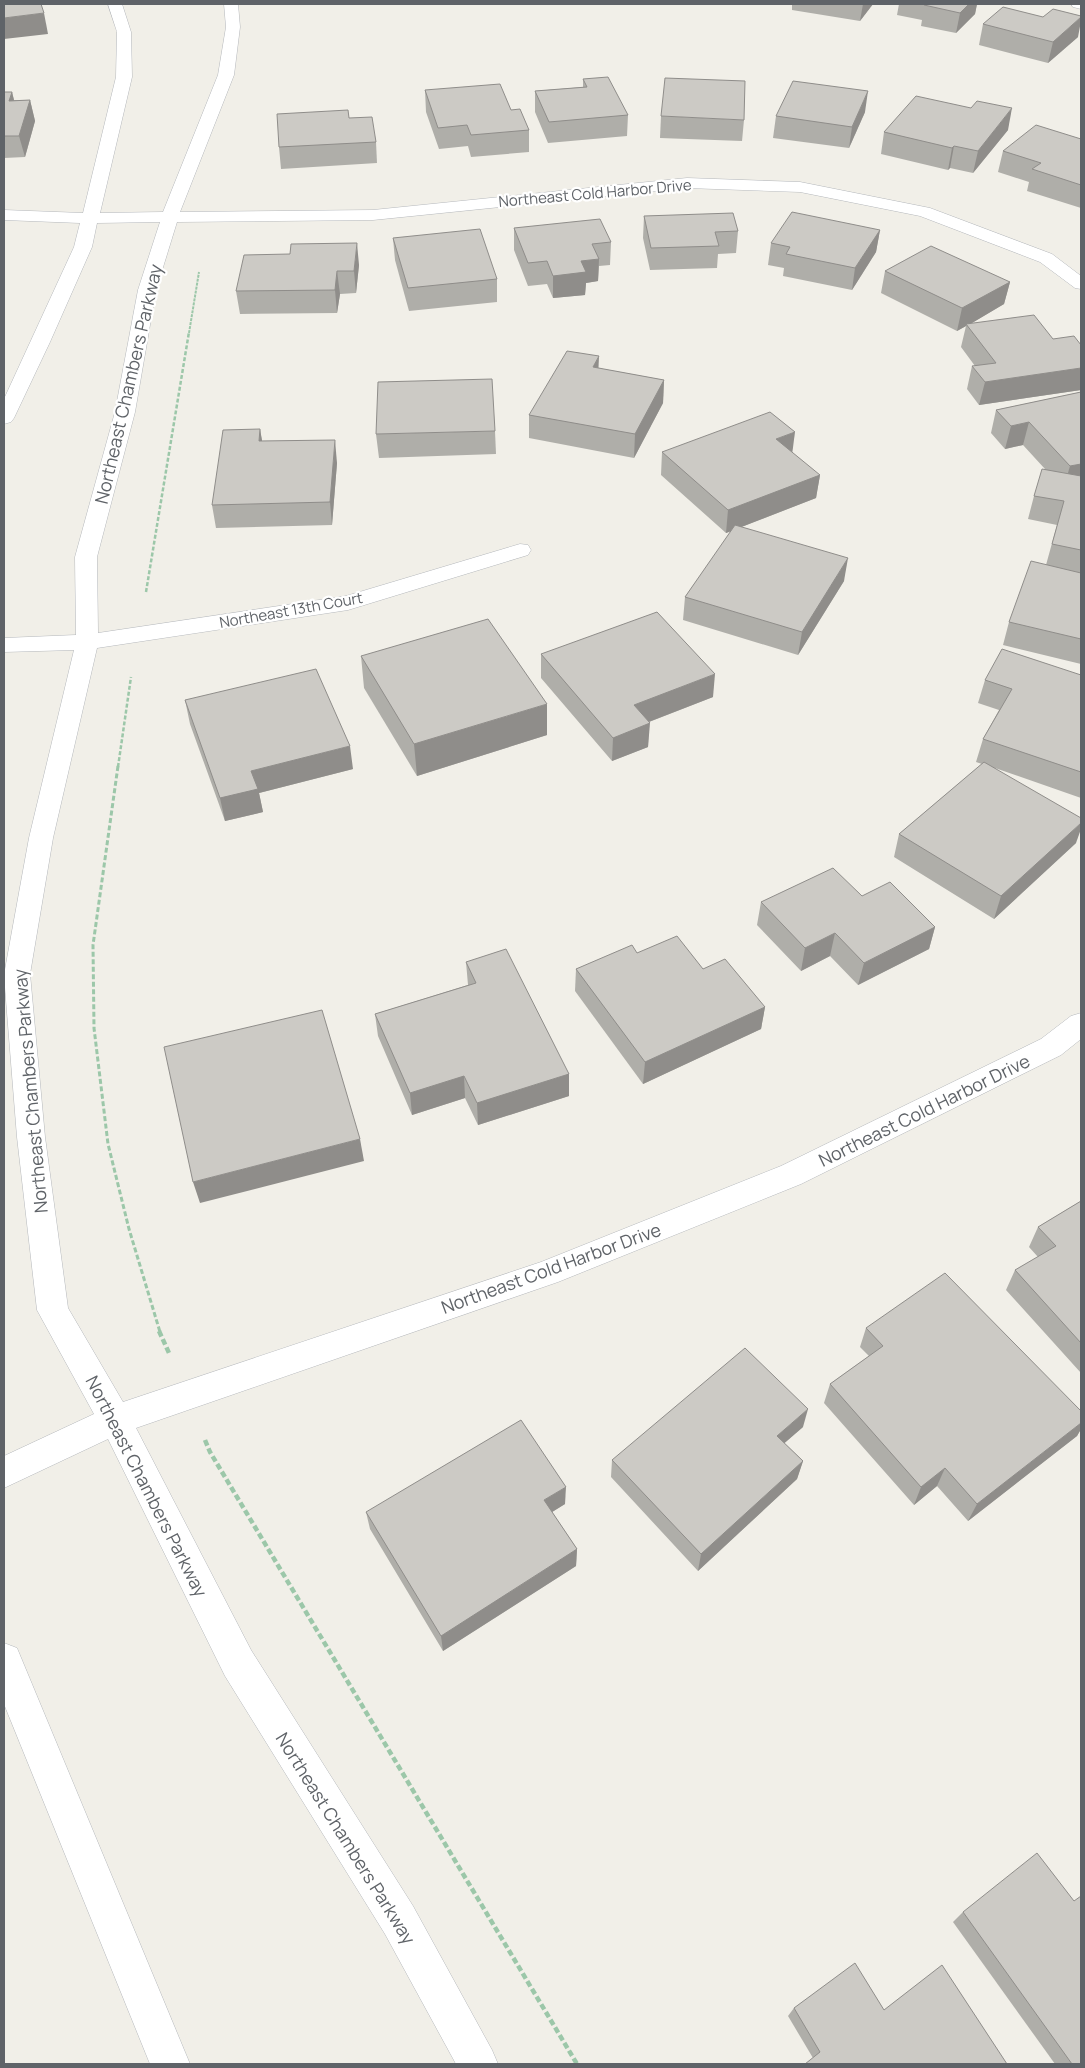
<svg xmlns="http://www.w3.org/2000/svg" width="1085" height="2068" font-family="Manrope,sans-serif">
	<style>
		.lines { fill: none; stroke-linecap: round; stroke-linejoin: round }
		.minor-casing { stroke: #b5b8bc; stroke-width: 1 }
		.path-far3 { stroke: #9cc7a9; stroke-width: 2; stroke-dasharray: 3 1; stroke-linecap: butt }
		.path-far2 { stroke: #9cc7a9; stroke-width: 2.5; stroke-dasharray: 4 2; stroke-linecap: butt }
		.path-far1 { stroke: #9cc7a9; stroke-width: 3; stroke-dasharray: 5 2.5; stroke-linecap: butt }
		.path { stroke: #9cc7a9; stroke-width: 4.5; stroke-dasharray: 6 3; stroke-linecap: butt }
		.minor { fill: #fff; fill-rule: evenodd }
		.wall { fill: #afaea9 }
		.shaded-wall { fill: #8f8d8a }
		.building { fill: #cccac5; stroke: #8f8d8a }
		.labels { text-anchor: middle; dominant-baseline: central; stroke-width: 4.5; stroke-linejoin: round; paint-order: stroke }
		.far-street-label { font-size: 15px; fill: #5f6368; stroke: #fff }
		.street-label { font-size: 18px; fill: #5f6368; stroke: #fff }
	</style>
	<rect width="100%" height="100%" fill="#f1efe8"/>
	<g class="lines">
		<defs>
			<g id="minor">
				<path d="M108,4H122L131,32L132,77L100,213L163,212L218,75L226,27L224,4H238L240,27L234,75L180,212L373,210L687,178L800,182L930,208L1052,254L1081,276V289L1075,288L1040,262L920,216L800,192L687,188L373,220L177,222L156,290L135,412L97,557L98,633L346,596L520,544L528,545L531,550L528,555L348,610L97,648L53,838L30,974L45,1137L68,1308L123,1402L541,1262L781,1166L1041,1039L1071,1016L1081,1013V1039L1061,1055L801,1184L558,1282L136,1428L251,1650L413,1906L492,2050L498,2064H456L385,1934L225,1676L108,1439L4,1488V1456L94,1414L37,1310L17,1137L4,975L29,838L74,650L4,652V638L76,635L75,557L115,412L138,290L160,222L97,223L92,247L50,342L14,418L11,422L4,424V399L74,247L80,223L4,220V210L83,213L116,77L117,32Z"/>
				<path d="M1071,4H1081V9L1073,7Z"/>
				<path d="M4,1643L17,1648L190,2064H150L4,1704Z"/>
			</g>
		</defs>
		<use href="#minor" class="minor-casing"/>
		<path class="path-far3" d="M189,333L199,272"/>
		<g class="path-far2">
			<path d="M146,592L189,332"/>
			<path d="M118,767L131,677"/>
		</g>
		<path class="path-far1" d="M118,766L93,945L94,1028L108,1144L129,1229L160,1332"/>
		<g class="path">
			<path d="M159,1331L169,1353"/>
			<path d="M205,1440L210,1452L577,2064"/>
		</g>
		<use href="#minor" class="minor"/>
	</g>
	<g class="wall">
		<path d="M494,4H519V5Z"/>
		<path d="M792,4H873L860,21L792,10Z"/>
		<path d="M899,4H977L975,14L956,33L921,26L922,20L897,15Z"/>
		<path d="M983,24L1078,37L1048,63L979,45Z"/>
		<path d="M583,79L628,115L627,136L548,143L535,112V91L583,87Z"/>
		<path d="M425,90L511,110L529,130V152L471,157L468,146L439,149L426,112Z"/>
		<path d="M4,92H12L14,100H30L35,121L25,157L4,158Z"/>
		<path d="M865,112L849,148L773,138L776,116Z"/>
		<path d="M661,116L744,120L742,141L660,138Z"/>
		<path d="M349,118L376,142L377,163L281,169L279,147Z"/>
		<path d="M1008,130L973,173L950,168L948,170L881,154L884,132Z"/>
		<path d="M1081,139V208L1027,191L1029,182L998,172L1003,151Z"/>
		<path d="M644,216L738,231L736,253L718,254L717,268L650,270L643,238Z"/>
		<path d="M514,228L611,242L610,265L599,266L598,281L586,283L585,295L553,298L547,284L528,286L514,250Z"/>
		<path d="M880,230L876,252L852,290L783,276L784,268L768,265L771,243Z"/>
		<path d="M393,238L497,279V302L409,311L395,260Z"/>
		<path d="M359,265L356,293L340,294L337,313L240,314L236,291Z"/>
		<path d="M885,271L1010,282L1004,304L970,324L1081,345V390L979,405L967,389L972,366H975L961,347L966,326L957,331L881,293Z"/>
		<path d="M598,368L664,380L663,403L634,458L529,438V415Z"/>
		<path d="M1081,392V664L1003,645L1009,622L1046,565L1057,525L1028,519L1034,496L1045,469L1023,445L1005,449L991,433L996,410Z"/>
		<path d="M260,429L262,441L337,463L332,525L216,528L212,505Z"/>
		<path d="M495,431L496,454L379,458L376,434Z"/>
		<path d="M662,452L820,475L816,498L741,527L844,581L798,655L683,620L685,597L732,531L726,533L661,475Z"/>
		<path d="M541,654L713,697L649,722L648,747L612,761L541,678Z"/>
		<path d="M361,656L547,735L417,776L364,688Z"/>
		<path d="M1081,675V798L995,768L1076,843L994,919L894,857L899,834L982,764L976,762L983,739L999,710L978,703L985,680Z"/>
		<path d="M185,700L353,769L259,793L263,812L225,821L190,724Z"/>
		<path d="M862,896L935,927L929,949L858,985L830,956L801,971L757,925L761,902Z"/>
		<path d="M637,953L703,969L765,1007L761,1029L643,1084L575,991L576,969Z"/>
		<path d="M466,962L569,1074V1096L478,1125L465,1098L412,1115L378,1036L375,1014L468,985Z"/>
		<path d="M1081,1201V1373L1006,1290L1015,1270L1038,1257L1029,1247L1038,1227Z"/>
		<path d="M866,1328L1081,1411V1429L1077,1436L968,1521L937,1486L914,1505L824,1403L830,1384L869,1356L860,1347Z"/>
		<path d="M803,1427L784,1443L803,1461L797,1479L698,1571L611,1477L612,1460Z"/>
		<path d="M565,1504L552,1512L577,1549L576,1566L443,1651L370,1529L366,1512Z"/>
		<path d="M1074,1901L1081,2064H1055L953,1922L963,1912Z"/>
		<path d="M794,2008L884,2010L813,2058L788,2016Z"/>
	</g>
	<g class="shaded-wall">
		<path d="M863,4H873L860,21Z"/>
		<path d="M969,4H977L975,14L956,33L960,13Z"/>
		<path d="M44,13L48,34L4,39V18Z"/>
		<path d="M1081,17V21L1078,37L1048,63L1053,42Z"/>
		<path d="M868,91L865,112L849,148L852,127Z"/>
		<path d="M12,92L17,113L9,101Z"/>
		<path d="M30,100L35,121L25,157L19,136Z"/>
		<path d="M1012,108L1008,130L973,173L978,151Z"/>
		<path d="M954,146L950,168L948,170L952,148Z"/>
		<path d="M880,230L876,252L852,290L855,268Z"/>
		<path d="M357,243L359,265L356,293L354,271Z"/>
		<path d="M599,259L598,281L586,283L585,295L553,298V276L581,261Z"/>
		<path d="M337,271L340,294L337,313L335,290Z"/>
		<path d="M1010,282L1004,304L967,326L966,324V326L957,331L962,308Z"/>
		<path d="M599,356L598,379L593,367Z"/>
		<path d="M1081,368V390L979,405L985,382Z"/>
		<path d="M664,380L663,403L634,458L635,434Z"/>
		<path d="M1029,422L1023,445L1005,449L1011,426Z"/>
		<path d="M260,429L264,452L259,441Z"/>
		<path d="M795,432L792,455L776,439Z"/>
		<path d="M335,440L337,463L332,525L330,502Z"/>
		<path d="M1081,464V486L1063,490L1070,466Z"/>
		<path d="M820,475L816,498L726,533L728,510Z"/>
		<path d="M848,558L844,581L798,655L802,632Z"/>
		<path d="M715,674L713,697L633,728L634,705Z"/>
		<path d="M547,704V735L417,776L414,744Z"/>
		<path d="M650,723L648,747L612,761L613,738Z"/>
		<path d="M350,746L353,769L259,793L263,812L225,821L220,798L251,771Z"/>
		<path d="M1081,823V829L1076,843L994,919L1001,896Z"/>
		<path d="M935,927L929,949L858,985L864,963Z"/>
		<path d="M835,933L830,956L801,971L805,948Z"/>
		<path d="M765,1007L761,1029L643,1084L645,1062Z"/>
		<path d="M569,1074V1096L478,1125L477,1103Z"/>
		<path d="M464,1076L465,1098L412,1115L410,1093Z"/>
		<path d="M360,1139L364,1161L200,1203L193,1182Z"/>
		<path d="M808,1409L803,1427L772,1454L777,1436Z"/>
		<path d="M1081,1423V1429L1077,1436L968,1521L977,1504Z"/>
		<path d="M803,1461L797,1479L698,1571L701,1554Z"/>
		<path d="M945,1468L937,1486L914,1505L921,1487Z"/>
		<path d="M566,1487L565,1504L544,1517V1500Z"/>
		<path d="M577,1549L576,1566L443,1651L441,1636Z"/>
	</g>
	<g class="building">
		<path d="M4,4H41L44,13L4,18Z"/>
		<path d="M925,4H969L960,13L924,5Z"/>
		<path d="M1003,7L1043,17L1053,9L1081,16V17L1053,42L983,24Z"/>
		<path d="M608,77L628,115L549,122L535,91L587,87L583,79Z"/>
		<path d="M665,78L745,81L744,120L661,116Z"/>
		<path d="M793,81L868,91L852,127L776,116Z"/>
		<path d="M500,84L511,110L520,109L529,130L471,135L467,125L438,128L425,90Z"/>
		<path d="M4,92H12L9,101L30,100L19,136H4Z"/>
		<path d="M916,96L971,108L977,101L1012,108L978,151L954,146L952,148L884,132Z"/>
		<path d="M348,110L349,118L372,117L376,142L279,147L277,114Z"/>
		<path d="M1036,125L1081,139V185L1032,169L1041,163L1003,151Z"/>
		<path d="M792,212L880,230L855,268L786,254L790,247L771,243Z"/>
		<path d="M733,213L738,231L715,232L719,246L651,248L644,216Z"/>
		<path d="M600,219L611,242L592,244L599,259L581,261L586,272L553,276L547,261L528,263L514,228Z"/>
		<path d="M480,229L497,279L408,288L393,238Z"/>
		<path d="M357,243L354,271H337L335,290L236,291L244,255L290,254L291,244Z"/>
		<path d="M931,246L1010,282L962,308L885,271Z"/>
		<path d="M1034,315L1053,339L1074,336L1081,345V368L985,382L972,366L996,363L966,324Z"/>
		<path d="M567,351L599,356L593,367L664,380L635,434L529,415Z"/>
		<path d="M492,379L495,431L376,434L378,382Z"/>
		<path d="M1081,392V464L1070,466L1029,422L1011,426L996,410Z"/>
		<path d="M770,412L795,432L776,439L820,475L728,510L662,452Z"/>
		<path d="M260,429L259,441L335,440L330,502L212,505L223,430Z"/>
		<path d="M1042,469L1081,476V550L1052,544L1064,501L1034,496Z"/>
		<path d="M735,525L848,558L802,632L685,597Z"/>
		<path d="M1031,561L1081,573V639L1009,622Z"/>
		<path d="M657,612L715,674L634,705L650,723L613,738L541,654Z"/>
		<path d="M488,619L547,704L414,744L361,656Z"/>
		<path d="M1002,649L1081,675V772L983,739L1012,689L985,680Z"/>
		<path d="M316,669L350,746L251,771L258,789L220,798L185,700Z"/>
		<path d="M984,762L1081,818V823L1001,896L899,834Z"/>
		<path d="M833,868L862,896L890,882L935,927L864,963L835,933L805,948L761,902Z"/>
		<path d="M677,936L703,969L725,959L765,1007L645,1062L576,969L632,945L637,953Z"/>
		<path d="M506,949L569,1074L477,1103L464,1076L410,1093L375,1014L476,983L466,962Z"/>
		<path d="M322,1010L360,1139L193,1182L164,1047Z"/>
		<path d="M1081,1201V1343L1015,1270L1056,1246L1038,1227Z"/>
		<path d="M945,1273L1081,1411V1423L977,1504L945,1468L921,1487L830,1384L883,1346L866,1328Z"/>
		<path d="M745,1348L808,1409L777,1436L803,1461L701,1554L612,1460Z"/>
		<path d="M521,1420L566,1487L544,1500L577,1549L441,1636L366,1512Z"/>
		<path d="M1037,1853L1074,1901L1081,1896V2064H1072L963,1912Z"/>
		<path d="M855,1963L884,2010L942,1965L1007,2064H805L820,2052L794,2008Z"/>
	</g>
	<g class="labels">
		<g class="far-street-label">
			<text transform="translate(595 193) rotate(-5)">Northeast Cold Harbor Drive</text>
			<text transform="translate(291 610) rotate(-10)">Northeast 13th Court</text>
		</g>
		<g class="street-label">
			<text transform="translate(128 384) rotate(-77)">Northeast Chambers Parkway</text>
			<text transform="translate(30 1091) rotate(-95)">Northeast Chambers Parkway</text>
			<text transform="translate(924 1110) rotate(-26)">Northeast Cold Harbor Drive</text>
			<text transform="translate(551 1268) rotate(-20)">Northeast Cold Harbor Drive</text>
			<text transform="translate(147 1486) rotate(63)">Northeast Chambers Parkway</text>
			<text transform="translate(346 1838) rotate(58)">Northeast Chambers Parkway</text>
		</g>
	</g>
	<rect width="1085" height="2068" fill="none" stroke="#5f6368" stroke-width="10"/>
</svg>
